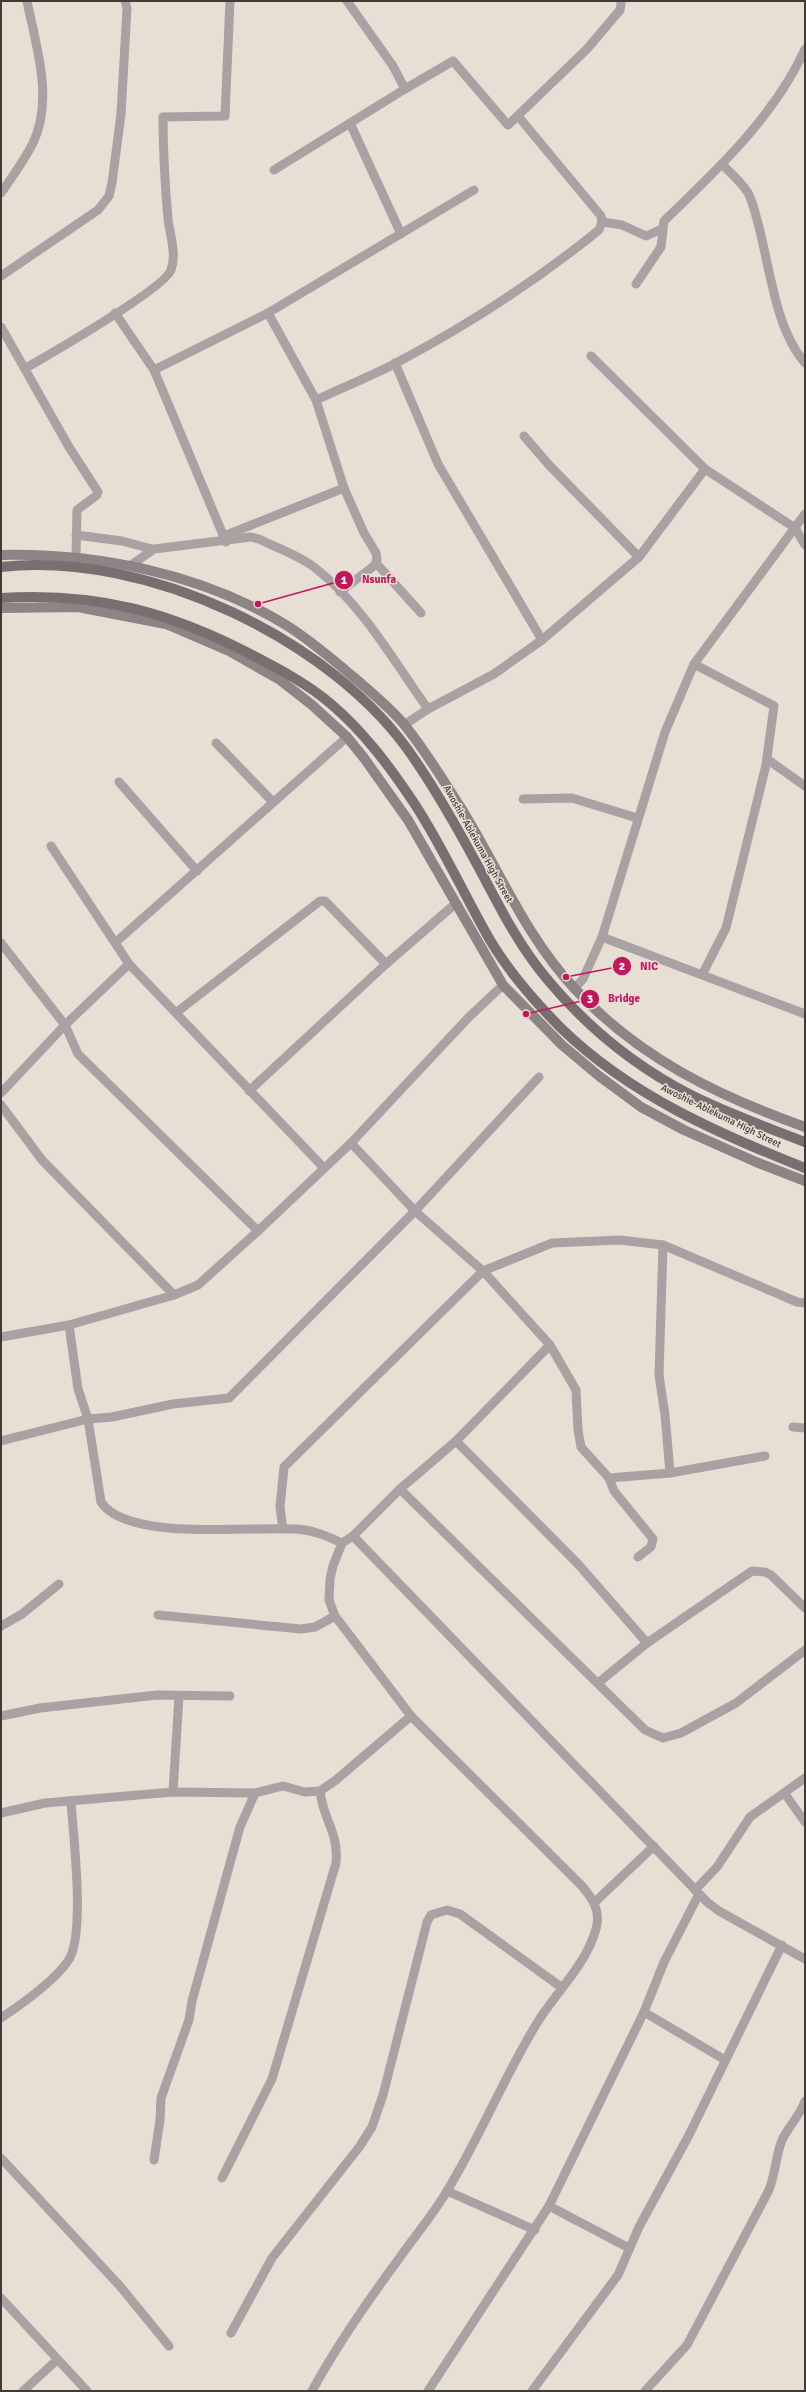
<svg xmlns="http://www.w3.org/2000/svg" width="806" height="2392" font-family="Signika,sans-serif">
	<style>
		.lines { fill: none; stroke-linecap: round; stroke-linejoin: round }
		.street { stroke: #a8a2a3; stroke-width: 9 }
		.secondary { stroke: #8d8485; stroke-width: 10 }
		.primary { stroke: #7a6f70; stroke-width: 10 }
		.labels { text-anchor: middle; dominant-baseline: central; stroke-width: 3; stroke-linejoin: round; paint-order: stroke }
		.street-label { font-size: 10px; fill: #3f3c38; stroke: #e7ded4 }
		.leader { fill: none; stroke: #c2185b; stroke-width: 1.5 }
		.callout-dot { fill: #c2185b; stroke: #e7ded4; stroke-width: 1.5 }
		.mark-label { font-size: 12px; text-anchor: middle; font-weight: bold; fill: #fff }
		.callout-label { font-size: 11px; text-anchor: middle; font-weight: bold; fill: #c2185b; stroke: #e7ded4; stroke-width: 3; stroke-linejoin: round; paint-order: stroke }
	</style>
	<rect width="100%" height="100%" fill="#e7ded4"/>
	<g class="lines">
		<g class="street">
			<path d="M405,89L453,61L508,125L587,49L620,10L621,3"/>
			<path d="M350,123L401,234"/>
			<path d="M723,165C731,174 746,186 750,197C769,246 770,323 805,363"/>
			<path d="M274,170L405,89L393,66L347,1"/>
			<path d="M1,193C12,177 24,161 33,143C54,99 36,46 27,1"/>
			<path d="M602,222L622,225L646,236L662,229"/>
			<path d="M1,276L98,210L109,196L112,183L121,114L127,8L125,1"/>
			<path d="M636,284L661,247L664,221C717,170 774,117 805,49"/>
			<path d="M115,313L154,370L226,542"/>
			<path d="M268,313L316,400L344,488L364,533L376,553L377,560L375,565L340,592"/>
			<path d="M1,327L69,447L98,492L97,495L77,510L76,557"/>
			<path d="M591,356L705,469L795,528L805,545"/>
			<path d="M395,363L438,464L542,640"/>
			<path d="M26,368C50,354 164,289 171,270C177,254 170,236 168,219C165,185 163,151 163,117L225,116L230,1"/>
			<path d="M154,370L268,313L474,190"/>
			<path d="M316,400C343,387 370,377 396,363C468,325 536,281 599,230L602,222L601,216L518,116"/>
			<path d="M524,436L549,465L639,557"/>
			<path d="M76,535L122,541L152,549"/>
			<path d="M224,536L344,488"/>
			<path d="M376,563L421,613"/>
			<path d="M130,566L154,549L251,537L259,539C277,548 298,555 314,567C362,604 393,660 428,709"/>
			<path d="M694,664L774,706L766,765L726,928L703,973"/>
			<path d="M404,725L428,709L494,674L542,640L639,557L705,469"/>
			<path d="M216,743L273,802"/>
			<path d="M767,759L805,786"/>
			<path d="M119,782L197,871"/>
			<path d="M523,799L572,798L637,818"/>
			<path d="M51,846L129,964L324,1168"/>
			<path d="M602,937L805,1014"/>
			<path d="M116,942L347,737"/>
			<path d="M1,943L65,1025L78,1054L258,1231"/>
			<path d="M574,989L583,979L602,937L665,732L694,664L805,514"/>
			<path d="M177,1012L320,901H325L386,964"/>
			<path d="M249,1091L386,964L455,904"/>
			<path d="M1,1093L65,1025L129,964"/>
			<path d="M1,1105L42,1160L174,1295"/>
			<path d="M351,1143L415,1211L483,1271L550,1345L576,1390L578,1430L581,1447L609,1478L614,1491L653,1539L651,1547L638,1557"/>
			<path d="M663,1245L659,1375L665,1415L670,1473"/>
			<path d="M69,1325L78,1389L88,1419L101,1502C127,1542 252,1526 296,1529C313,1530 327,1536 342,1543"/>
			<path d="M1,1337L69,1325L174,1295L198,1285L258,1231L351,1143L469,1017L503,985"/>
			<path d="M793,1427L805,1428"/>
			<path d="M1,1441L88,1419L112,1417L173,1404L229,1398L415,1211L539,1077"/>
			<path d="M456,1441L578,1564L647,1643"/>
			<path d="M609,1478L670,1473L765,1456"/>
			<path d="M400,1489L645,1730L663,1738L681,1733L736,1703L805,1650"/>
			<path d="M283,1529L280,1507L284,1467L483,1271L552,1243L620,1240L663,1245L797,1302L805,1303"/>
			<path d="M353,1536L707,1902L719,1911L805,1959"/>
			<path d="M158,1615L301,1629L315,1627L335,1616"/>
			<path d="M1,1626L22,1614L59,1584"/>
			<path d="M598,1683L647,1643L752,1571L765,1572L771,1575L805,1608"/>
			<path d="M1,1716L40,1708L157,1695L230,1696"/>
			<path d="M173,1792L179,1696"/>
			<path d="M785,1794L805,1822"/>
			<path d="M1,1813L45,1803L173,1792L255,1793L283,1786L305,1792L320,1791L336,1780L411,1716"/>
			<path d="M695,1890L717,1867L750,1817L805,1778"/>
			<path d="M595,1902L654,1846"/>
			<path d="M644,2012L725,2060"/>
			<path d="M1,2018C22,2004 54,1981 68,1961C86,1936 73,1834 71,1801"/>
			<path d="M1,2158L119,2285L169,2346"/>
			<path d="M154,2160L160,2120L161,2098L189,2020L192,2001L240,1827L255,1793"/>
			<path d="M222,2178L272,2079L336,1863C339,1832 323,1820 320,1791"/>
			<path d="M447,2191L535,2230"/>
			<path d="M549,2206L629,2248"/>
			<path d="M1,2298L87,2391"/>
			<path d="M231,2333L272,2258L360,2146L372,2127L383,2095L427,1922L431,1915L447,1910L460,1914L561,1987"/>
			<path d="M23,2391L57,2360"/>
			<path d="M312,2391C337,2345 367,2302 398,2260C414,2237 433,2215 447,2191C480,2137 504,2077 537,2023C556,1992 586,1965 596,1929C601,1911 593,1899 582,1886L411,1716L335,1616L329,1600L330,1579L333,1566L342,1543L353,1536L400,1489L456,1441L550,1345"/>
			<path d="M428,2391L549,2206L644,2012L664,1962L699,1894"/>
			<path d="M532,2391L618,2275L639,2227L689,2135L782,1945"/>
			<path d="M645,2391L687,2345L768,2192C776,2175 775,2155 783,2138C790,2125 800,2115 805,2101"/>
		</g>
		<g class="secondary">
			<path d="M1,555C99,553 202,574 286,625C307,638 326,654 344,669C364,686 385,703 402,722C424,748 443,780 461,808C499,869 525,936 575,989C639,1058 718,1096 805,1127"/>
			<path d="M1,608L78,607L166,624L229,651L280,680L312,705L347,737L364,758L408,820L503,985L562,1045L599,1076L641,1107L684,1130L756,1162L805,1181"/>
		</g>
		<g class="primary">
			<path d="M1,567C144,550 336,640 415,760C439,795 459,831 479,868C499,906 519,946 547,979C586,1026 635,1066 689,1094C726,1113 766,1127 805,1142"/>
			<path d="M1,598C97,592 171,612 256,657C281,670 309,685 331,704C364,732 390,767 414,803C443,847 464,895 490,940C509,972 536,1003 562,1029C630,1095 719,1134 805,1168"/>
		</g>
	</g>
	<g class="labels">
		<g class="street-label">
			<text transform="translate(478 844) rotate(61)">Awoshie-Ablekuma High Street</text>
			<text transform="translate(721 1116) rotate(26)">Awoshie-Ablekuma High Street</text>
		</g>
	</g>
	<path class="leader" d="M258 604L344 580M566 977L622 966M526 1014L590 999"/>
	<g class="callout-dot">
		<circle cx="258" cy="604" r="4"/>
		<circle cx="566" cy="977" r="4"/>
		<circle cx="526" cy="1014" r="4"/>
		<circle cx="344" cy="580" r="10"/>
		<circle cx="622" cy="966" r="10"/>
		<circle cx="590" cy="999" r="10"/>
	</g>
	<g class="mark-label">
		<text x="344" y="584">1</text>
		<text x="622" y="970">2</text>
		<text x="590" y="1003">3</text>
	</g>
	<g class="callout-label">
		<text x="379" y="583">Nsunfa</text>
		<text x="649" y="970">NIC</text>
		<text x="624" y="1002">Bridge</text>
	</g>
	<rect width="806" height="2392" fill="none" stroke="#3f3c38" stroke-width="4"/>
</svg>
